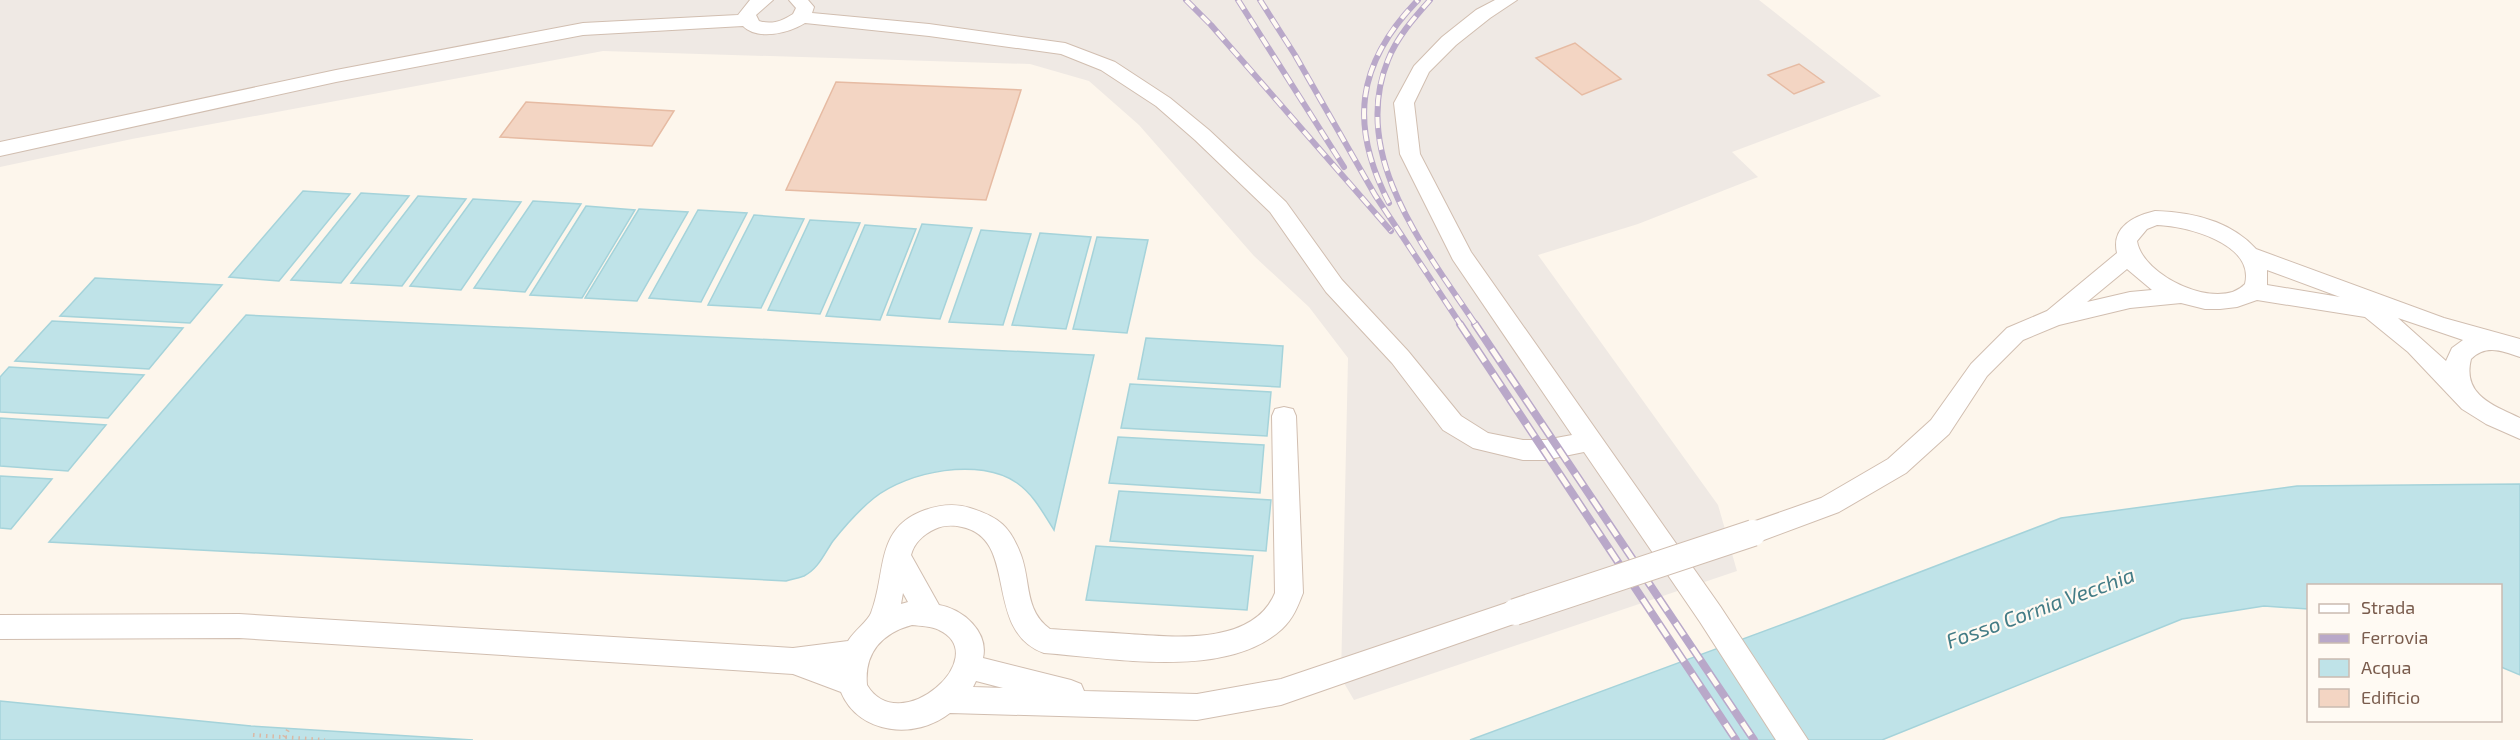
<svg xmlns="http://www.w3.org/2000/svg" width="2520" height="740" font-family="'Exo 2',sans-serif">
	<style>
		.industrial { fill: #efe9e4 }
		.water { fill: #bfe3e8; stroke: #a5d3da; stroke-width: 1.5 }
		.building { fill: #f3d5c3; stroke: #e6bba3; stroke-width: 1.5 }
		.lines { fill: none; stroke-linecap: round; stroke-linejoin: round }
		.minor-casing { stroke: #d1beb0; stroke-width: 2 }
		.path { stroke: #d9b8a5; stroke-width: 4; stroke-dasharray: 1.5 5; stroke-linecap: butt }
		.minor { fill: #fff; fill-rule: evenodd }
		.rail-far1-casing { stroke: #b9a8c9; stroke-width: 6 }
		.rail-casing { stroke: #b9a8c9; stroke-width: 8 }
		.rail-far1 { stroke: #fffaf3; stroke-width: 4; stroke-dasharray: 11; stroke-linecap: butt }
		.rail { stroke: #fffaf3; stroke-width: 5; stroke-dasharray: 15; stroke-linecap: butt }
		.minor-bridge-casing { stroke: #d1beb0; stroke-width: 28; stroke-linecap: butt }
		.minor-bridge { stroke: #fff; stroke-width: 26 }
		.labels { text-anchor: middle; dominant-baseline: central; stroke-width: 4.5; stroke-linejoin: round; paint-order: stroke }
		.water-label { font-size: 21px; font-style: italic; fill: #437c86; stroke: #fffaf3 }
	</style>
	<rect width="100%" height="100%" fill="#fdf6ec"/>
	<path class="industrial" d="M0,0H1759L1881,96L1732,152L1758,177L1638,224L1538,255L1718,505L1737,571L1354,700L1341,678L1348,358L1309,307L1254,256L1139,125L1089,81L1030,64L603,51L132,139L0,167Z"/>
	<g class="water">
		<path d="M303,191L350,194L279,281L229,277Z"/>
		<path d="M361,193L409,196L341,283L291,280Z"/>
		<path d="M418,196L466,199L402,286L351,283Z"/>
		<path d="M473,199L521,202L461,290L410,286Z"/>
		<path d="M533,201L581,204L525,292L474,288Z"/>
		<path d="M586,206L635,210L582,298L530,295Z"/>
		<path d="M639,209L688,212L637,301L585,298Z"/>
		<path d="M698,210L747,213L701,302L649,298Z"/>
		<path d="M754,215L804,219L761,308L708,305Z"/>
		<path d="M810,220L860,223L820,314L768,310Z"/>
		<path d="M922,224L972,228L940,319L887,315Z"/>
		<path d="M865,225L916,229L880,320L826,316Z"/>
		<path d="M981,230L1031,234L1003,325L949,322Z"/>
		<path d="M1040,233L1091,237L1066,329L1012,325Z"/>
		<path d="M1097,237L1148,240L1127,333L1073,329Z"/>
		<path d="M95,278L222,285L190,323L60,316Z"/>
		<path d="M246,315L1093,355H1094L1054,530C1043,513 1034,495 1017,483C980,457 908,471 874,498C859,510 845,526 833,541C824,554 819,568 804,576C799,578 792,579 786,581L49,542Z"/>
		<path d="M52,321L183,328L149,369L15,361Z"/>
		<path d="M1146,338L1283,346L1280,387L1138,379Z"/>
		<path d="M9,367L144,375L108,418L0,412V377Z"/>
		<path d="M1130,384L1271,392L1267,436L1121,428Z"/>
		<path d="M0,418L106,425L68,471L0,466Z"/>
		<path d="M1118,437L1264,445L1260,493L1109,483Z"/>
		<path d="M0,476L52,479L11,529L0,528Z"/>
		<path d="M2520,484V675L2501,667L2500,586H2308V609L2264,606L2182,619L1882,740H1470L1805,616L2061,518L2297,486Z"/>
		<path d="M1119,491L1271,500L1266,551L1110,541Z"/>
		<path d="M1096,546L1253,556L1247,610L1086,600Z"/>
		<path d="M0,701L251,726L473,740H0Z"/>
	</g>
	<g class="building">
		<path d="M1575,43L1621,79L1582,95L1536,58Z"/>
		<path d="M1799,64L1824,82L1794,94L1768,75Z"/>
		<path d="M836,82L1021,90L986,200L786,190Z"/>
		<path d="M526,102L674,111L652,146L500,137Z"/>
	</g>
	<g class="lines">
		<defs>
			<g id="minor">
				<path d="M750,0H773L756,15L759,21C772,25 782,21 793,14L796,8L789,0H808L814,7L812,13L929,24L1065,43L1115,62L1170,98L1209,130L1286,202L1342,280L1408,351L1461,416L1488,433L1523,440H1545L1572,435L1453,260L1400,154L1394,103L1414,66L1442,37L1476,10L1495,0H1517L1490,18L1456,45L1429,72L1414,103L1420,154L1471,252L1720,606L1808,740H1776L1700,622L1584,452L1545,460H1523L1473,448L1443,430L1392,363L1326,292L1270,212L1195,140L1156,106L1101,70L1061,54L929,36L805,23C789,33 758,41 743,26L583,35L336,82L0,156V142L336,70L583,23L738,15Z"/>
				<path d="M2155,211C2192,212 2231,221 2256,249L2444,318L2520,339V357C2502,351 2486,344 2471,359C2462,395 2493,405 2520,418V439L2486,424L2462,409L2408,352L2365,317L2257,300L2237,307L2220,309H2205L2181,303L2130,308L2059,325L2023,340L1987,376L1949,434L1906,473L1839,512L1753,544L1744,541L1740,533L1744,525L1821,498L1888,459L1931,420L1971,364L2007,328L2047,311L2117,253C2111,227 2134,216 2155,211ZM2157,225C2186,226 2255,243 2245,284C2219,312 2142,276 2137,241L2147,229ZM2127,269L2152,290L2130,292L2087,302ZM2267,270L2340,297L2267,285ZM2398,318L2463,340L2452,348L2446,361Z"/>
				<path d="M1284,407L1293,409L1296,416L1303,593C1298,606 1293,619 1282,629C1226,680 1113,658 1044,653C982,631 1020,539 962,527C954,525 943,525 935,529C924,534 914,543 911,555L939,605C963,609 989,632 983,658L1071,680L1081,684L1084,691L1197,694L1281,679L1515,600L1525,604L1529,612L1525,620L1281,705L1197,720L950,713C916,740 859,735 841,692L793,674L239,638L0,639V615L239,614L793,648L848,641C854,631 868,621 871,613C887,573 874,528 925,510C940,505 955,503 970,508C999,517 1010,526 1021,555C1031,582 1024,610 1050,629C1076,631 1102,632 1129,634C1174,637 1253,646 1275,593L1272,416L1275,409ZM903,593L908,602L901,604ZM912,625C920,626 932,626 939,630C994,656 900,740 867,685C864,653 882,633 912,625ZM976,681L1003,688L973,687Z"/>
			</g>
		</defs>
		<use href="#minor" class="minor-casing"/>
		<g class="path">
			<path d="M253,735L325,740"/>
			<path d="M284,737L289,728"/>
		</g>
		<use href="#minor" class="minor"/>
		<defs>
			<g id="rail-far1">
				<path d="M1186,0L1211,25L1391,231"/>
				<path d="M1238,0L1344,167"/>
				<path d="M1260,0L1295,55L1375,195L1461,325"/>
				<path d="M1430,0C1414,18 1397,37 1388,60C1349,156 1426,250 1476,325"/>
				<path d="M1389,203C1349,125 1356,64 1418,0"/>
			</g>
			<g id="rail">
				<path d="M1460,324L1736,740"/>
				<path d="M1475,324L1754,740"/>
			</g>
		</defs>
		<use href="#rail-far1" class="rail-far1-casing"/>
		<use href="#rail" class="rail-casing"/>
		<use href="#rail-far1" class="rail-far1"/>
		<use href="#rail" class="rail"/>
		<defs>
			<path id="minor-bridge" d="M1515,612L1753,533"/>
		</defs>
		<use href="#minor-bridge" class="minor-bridge-casing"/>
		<use href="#minor-bridge" class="minor-bridge"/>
	</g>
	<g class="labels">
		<g class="water-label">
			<text transform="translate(2040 607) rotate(-20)">Fosso Cornia Vecchia</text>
		</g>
	</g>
	<rect x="2307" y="584" width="195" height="138" fill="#fffaf3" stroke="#cabbb1" stroke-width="1.5"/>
	<rect x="2319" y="604" width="30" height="9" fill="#ffffff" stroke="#cabbb1" stroke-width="1.5"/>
	<text x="2361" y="614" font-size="18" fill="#7a5c4d">Strada</text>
	<rect x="2319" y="634" width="30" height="9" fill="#b9a8c9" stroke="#cabbb1" stroke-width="1.5"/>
	<text x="2361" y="644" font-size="18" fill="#7a5c4d">Ferrovia</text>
	<rect x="2319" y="659" width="30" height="18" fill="#bfe3e8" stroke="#cabbb1" stroke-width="1.5"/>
	<text x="2361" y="674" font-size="18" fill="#7a5c4d">Acqua</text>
	<rect x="2319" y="689" width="30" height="18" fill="#f3d5c3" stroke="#cabbb1" stroke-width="1.5"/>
	<text x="2361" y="704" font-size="18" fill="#7a5c4d">Edificio</text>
</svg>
